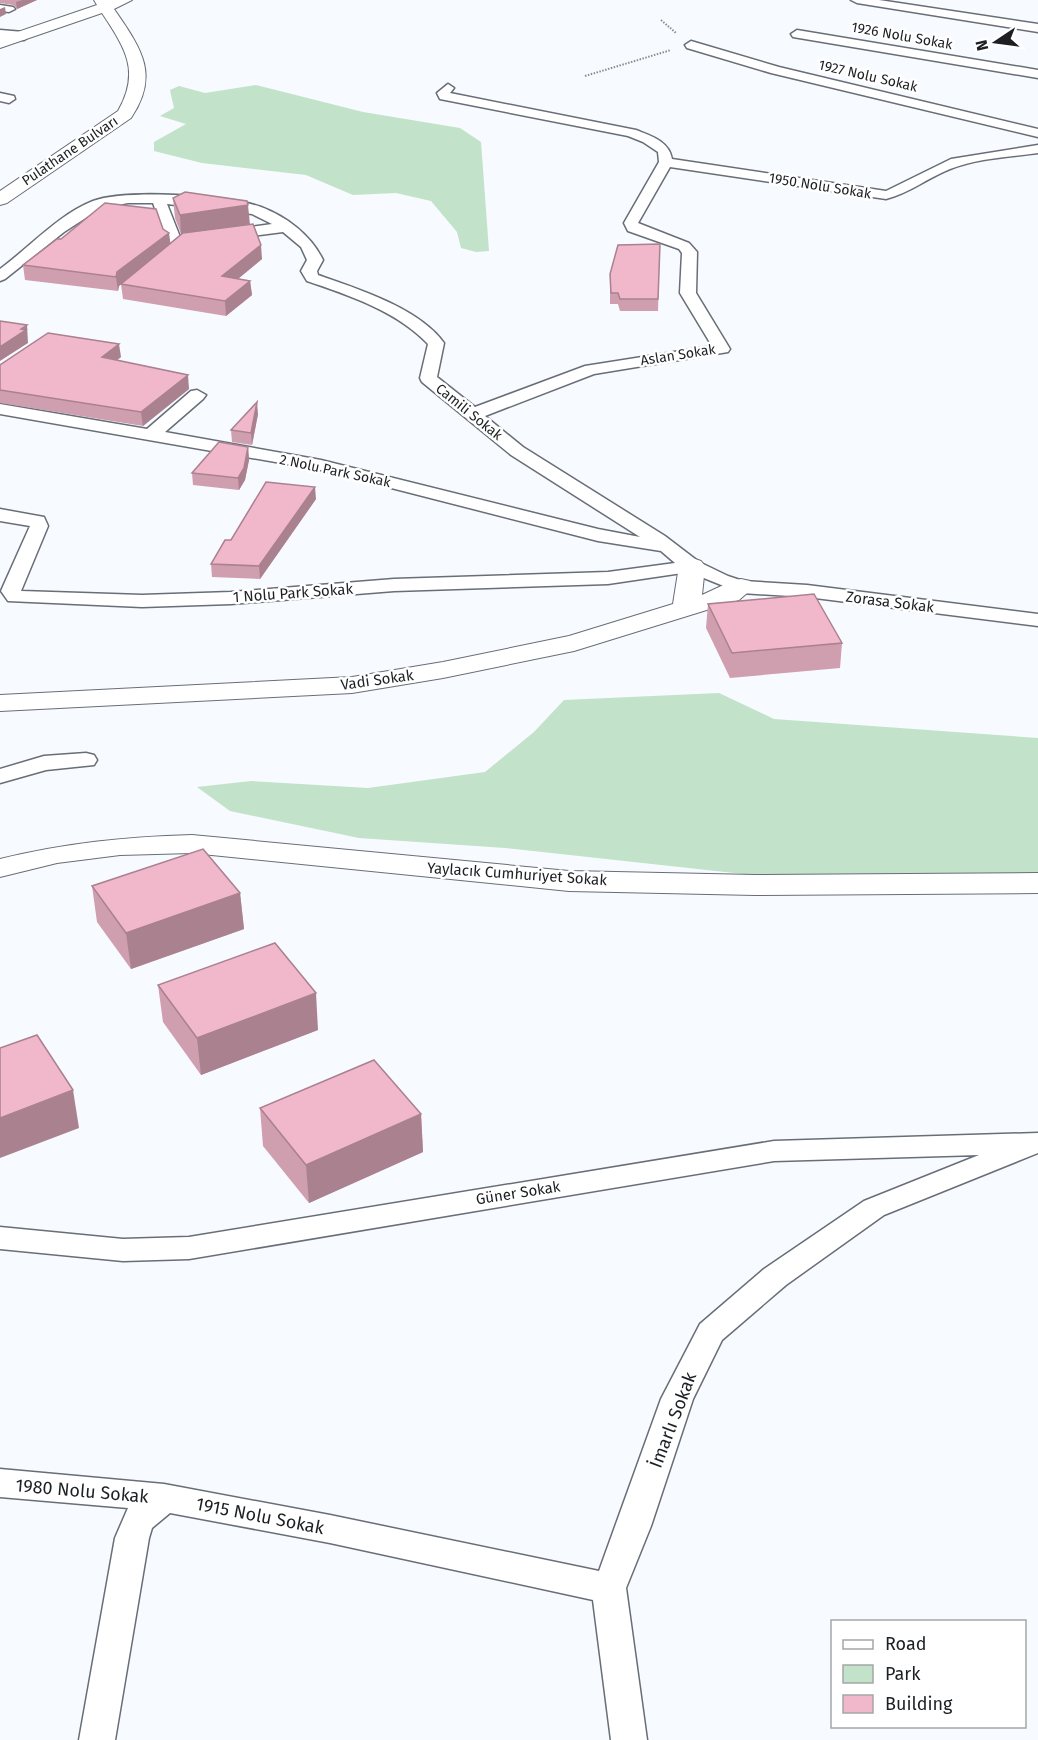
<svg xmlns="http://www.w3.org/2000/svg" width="1038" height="1740" font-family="'Fira Sans',sans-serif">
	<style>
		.green { fill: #c2e2c9 }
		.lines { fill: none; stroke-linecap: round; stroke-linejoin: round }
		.minor-casing { stroke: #686e77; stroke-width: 3 }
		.tertiary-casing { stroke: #686e77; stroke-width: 2 }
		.path { stroke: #898c90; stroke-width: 2; stroke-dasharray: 1.5 1.5; stroke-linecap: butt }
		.minor { fill: #fff; fill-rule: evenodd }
		.tertiary { fill: #fff; fill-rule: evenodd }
		.wall { fill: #cf9eaf }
		.shaded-wall { fill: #a9818f }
		.building { fill: #f1b8cc; stroke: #a9818f; stroke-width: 1.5 }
		.labels { text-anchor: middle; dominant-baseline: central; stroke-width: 5; stroke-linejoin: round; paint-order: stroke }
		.far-street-label { font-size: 14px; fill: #1d2023; stroke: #fff }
		.street-label { font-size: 15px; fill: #1d2023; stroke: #fff }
		.near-street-label { font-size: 18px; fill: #1d2023; stroke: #fff }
	</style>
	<rect width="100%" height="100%" fill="#f7fafe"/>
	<g class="green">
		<path d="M256,85L363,112L460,128L481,142L489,251L476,252L461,248L457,232L431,201L396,193L353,195L306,175L202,163L154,151V142L186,124L160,116L174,108L170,90L179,86L205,93Z"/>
		<path d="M719,693L774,719L1038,738V877L898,891L505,848L359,838L230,811L197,787L251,781L368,788L485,772L534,732L564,700Z"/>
	</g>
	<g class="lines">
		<defs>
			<g id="minor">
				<path d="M851,0H879L1038,24V32L857,3Z"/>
				<path d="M0,5L13,7L15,9L9,12L0,11Z"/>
				<path d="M0,30L24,32L30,36L24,40L0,38Z"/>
				<path d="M797,30L1038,70V78L793,37L791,34Z"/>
				<path d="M691,41L779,67L1038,129V137L771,73L687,48L685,45Z"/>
				<path d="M448,84L454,88L450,93L636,130C651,136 669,141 672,159L886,191L951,159L1038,145V153C1009,157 978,158 950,169C927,178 910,193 886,199L670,167L638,223L689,243L697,252L696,293L730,349L728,352L594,374L485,416L523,447L665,536L699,562L728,576L743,581L807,585L1038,614V626L807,597L741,593L689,572L608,584L394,591L231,604L142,607L8,601L1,591L30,526L0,521V509L44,517L48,526L21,591L142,595L231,592L394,579L608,572L675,563L661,551L598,541L321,470L0,414V404L147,429L191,391L197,390L206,395L203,399L165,432L321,460L598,529L640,537L511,455L422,382L420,378L428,344C397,311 348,295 307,281L301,271L307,260L301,247L283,232L174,246L167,242L153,203H128L101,208L64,232L5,279L0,281V269C30,247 58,215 93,201C125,189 228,195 261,207C287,217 311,235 323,260L317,271L318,275C358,289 419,308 444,343L437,377L475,407L585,366L712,346L680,293L682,253L679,249L628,231L624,223L659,162L658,152L643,142L628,136L440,99L437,93ZM167,204L252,214L272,224L180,237Z"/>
				<path d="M0,93L14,96L15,99L9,103L0,101Z"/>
				<path d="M86,753L94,755L97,760L94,765L46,770L0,783V769L44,756Z"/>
				<path d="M1038,1133V1153L884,1215L786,1285L722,1340L693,1399L651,1526L626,1588L647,1740H611L593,1600L330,1543L170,1513L152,1528L149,1538L115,1740H79L115,1538L128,1508L0,1497V1469L164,1484L330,1515L599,1571L661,1399L700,1324L764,1269L864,1201L979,1155L774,1161L189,1259L123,1261L0,1249V1227L123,1239L189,1237L774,1141Z"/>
			</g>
			<g id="tertiary">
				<path d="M94,0H132L114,9C140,47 161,74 131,118L7,203L0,205V191L118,111C141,71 125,48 102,13L0,48V38L97,5Z"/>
				<path d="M692,558L701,561L705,566L702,595L732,581L741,579L750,581L754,587L739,600L574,651L443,678L352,693L0,711V695L352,677L443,662L569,636L673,604L679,566L683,561Z"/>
				<path d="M192,835L569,871L755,875L1038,873V893L755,895L569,891L192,853L120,855L57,863L0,877V859C66,843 124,837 192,835Z"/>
			</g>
		</defs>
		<use href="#minor" class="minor-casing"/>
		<use href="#tertiary" class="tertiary-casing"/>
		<g class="path">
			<path d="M661,20L676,33"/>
			<path d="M585,76L671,50"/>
		</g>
		<use href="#minor" class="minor"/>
		<use href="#tertiary" class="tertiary"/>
	</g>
	<g class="wall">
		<path d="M0,0H37L17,9L13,5L0,3Z"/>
		<path d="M173,198L250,225L262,259L238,279L250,281L252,295L226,316L123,299L121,284L119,286L118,291L25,280L23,265L61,239L163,229L170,243L181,234L175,218Z"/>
		<path d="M660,244L658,311H620L618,304H610V274Z"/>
		<path d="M121,357L117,360L189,389L143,426L0,403V365Z"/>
		<path d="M258,414L252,445L232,442L231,430Z"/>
		<path d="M248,447L249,460L245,480L239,490L193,485L192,473Z"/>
		<path d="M316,499L260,579L212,577L211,564L231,540Z"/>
		<path d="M708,604L842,643L840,668L730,678L706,628Z"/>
		<path d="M92,886L240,893L244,929L131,969L97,922Z"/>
		<path d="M158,985L318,1030L201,1075L163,1022Z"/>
		<path d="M260,1108L421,1114L423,1152L309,1203L263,1146Z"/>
	</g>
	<g class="shaded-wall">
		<path d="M22,0H37L17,9L16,2Z"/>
		<path d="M5,7L6,14L0,17V9Z"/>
		<path d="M248,205L250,225L181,235L180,215Z"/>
		<path d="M169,233L171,247L119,286L118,291L116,277L117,272Z"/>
		<path d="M261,245L262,259L223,291L222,276Z"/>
		<path d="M250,281L252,295L226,316L225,301Z"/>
		<path d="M27,325L28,343L0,361V347Z"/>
		<path d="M119,344L121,357L104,370L102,357Z"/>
		<path d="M188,375L189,389L143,426L141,412Z"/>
		<path d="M257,402L258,414L252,445L251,433Z"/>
		<path d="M248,447L249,460L245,480L239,490L238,478Z"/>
		<path d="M315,487L316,499L260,579L259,566Z"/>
		<path d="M240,893L244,929L131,969L126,933Z"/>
		<path d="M316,993L318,1030L201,1075L197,1038Z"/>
		<path d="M73,1090L79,1128L0,1158V1118Z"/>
		<path d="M421,1114L423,1152L309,1203L306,1165Z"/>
	</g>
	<g class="building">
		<path d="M185,192L247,201L248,205L180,215L173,198Z"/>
		<path d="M105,203L156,209L163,229L169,233L117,272L116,277L23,265L57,239H61Z"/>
		<path d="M253,224L261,245L222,276L250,281L225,301L121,284L183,233Z"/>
		<path d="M660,244L658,299H620L618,293H611L610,274L618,245Z"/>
		<path d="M0,321L27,325L21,329L26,330L0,347Z"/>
		<path d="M48,333L119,344L102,357L188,375L141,412L0,390V365Z"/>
		<path d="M257,402L251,433L231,430Z"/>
		<path d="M219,442L248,447L244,468L238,478L192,473Z"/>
		<path d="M266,482L315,487L259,566L211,564L225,540H231Z"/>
		<path d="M814,594L842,643L732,653L708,604Z"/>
		<path d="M203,849L240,893L126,933L92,886Z"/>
		<path d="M275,943L316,993L197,1038L158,985Z"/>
		<path d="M37,1035L73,1090L0,1118V1048Z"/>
		<path d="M374,1060L421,1114L306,1165L260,1108Z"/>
	</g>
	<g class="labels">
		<g class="far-street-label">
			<text transform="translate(902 36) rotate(10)">1926 Nolu Sokak</text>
			<text transform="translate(868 76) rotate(13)">1927 Nolu Sokak</text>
			<text transform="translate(70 151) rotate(-34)">Pulathane Bulvarı</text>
			<text transform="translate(820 186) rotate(9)">1950 Nolu Sokak</text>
			<text transform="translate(678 355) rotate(-9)">Aslan Sokak</text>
			<text transform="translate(469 412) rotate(39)">Camili Sokak</text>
			<text transform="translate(335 471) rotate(12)">2 Nolu Park Sokak</text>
		</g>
		<g class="street-label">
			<text transform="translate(293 593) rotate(-4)">1 Nolu Park Sokak</text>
			<text transform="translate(890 602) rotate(7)">Zorasa Sokak</text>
			<text transform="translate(377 680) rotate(-8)">Vadi Sokak</text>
			<text transform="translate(517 874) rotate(4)">Yaylacık Cumhuriyet Sokak</text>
			<text transform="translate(518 1193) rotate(-9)">Güner Sokak</text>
		</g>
		<g class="near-street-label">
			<text transform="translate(673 1420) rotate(-69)">İmarlı Sokak</text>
			<text transform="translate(82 1491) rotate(5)">1980 Nolu Sokak</text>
			<text transform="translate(260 1516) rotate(11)">1915 Nolu Sokak</text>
		</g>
	</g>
	<rect x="831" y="1620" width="195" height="108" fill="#ffffff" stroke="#a5a6a7" stroke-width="1.5"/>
	<rect x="843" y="1640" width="30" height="9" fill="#ffffff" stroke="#a5a6a7" stroke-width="1.5"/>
	<text x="885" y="1650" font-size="18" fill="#1d2023">Road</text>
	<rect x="843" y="1665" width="30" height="18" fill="#c2e2c9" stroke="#a5a6a7" stroke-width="1.5"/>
	<text x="885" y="1680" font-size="18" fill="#1d2023">Park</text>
	<rect x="843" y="1695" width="30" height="18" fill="#f1b8cc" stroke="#a5a6a7" stroke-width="1.5"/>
	<text x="885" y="1710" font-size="18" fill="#1d2023">Building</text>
	<g transform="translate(996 42) rotate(257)" stroke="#ffffff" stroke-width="4.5" paint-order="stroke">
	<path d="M0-4.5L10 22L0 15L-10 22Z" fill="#1d2023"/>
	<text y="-9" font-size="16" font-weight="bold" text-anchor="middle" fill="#1d2023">N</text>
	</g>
</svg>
